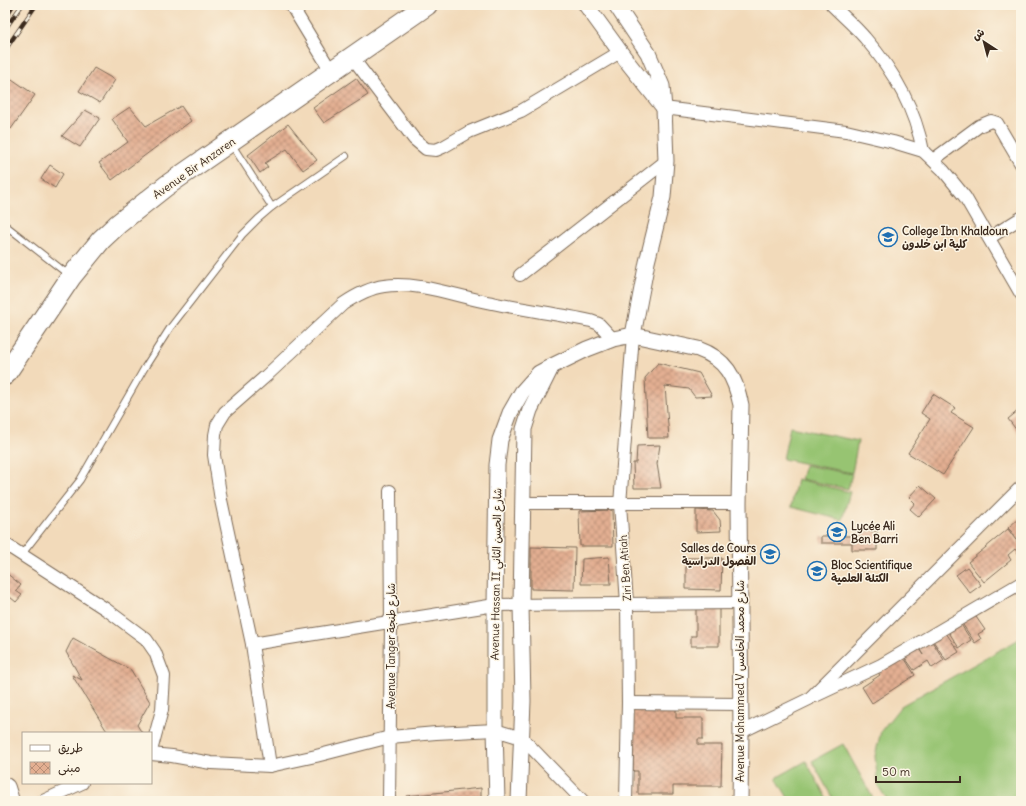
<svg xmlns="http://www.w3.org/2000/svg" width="1026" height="806" font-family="Delius,'Playpen Sans Arabic',sans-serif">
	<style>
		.grass { fill: #97c472; stroke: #697748 }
		.building { fill: url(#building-cross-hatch) }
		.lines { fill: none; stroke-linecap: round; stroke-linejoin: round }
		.service-casing { stroke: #7b6855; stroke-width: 8 }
		.minor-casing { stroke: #7b6855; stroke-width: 14 }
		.tertiary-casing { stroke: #7b6855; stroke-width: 17 }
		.primary-casing { stroke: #7b6855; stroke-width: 22 }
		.service { stroke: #fff; stroke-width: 6 }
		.minor { stroke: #fff; stroke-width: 12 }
		.tertiary { stroke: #fff; stroke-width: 15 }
		.primary { stroke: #fff; stroke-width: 20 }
		.rail-casing { stroke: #3b2a1e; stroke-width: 4.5 }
		.rail { stroke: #fcf5e5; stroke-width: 3; stroke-dasharray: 9; stroke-linecap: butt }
		.labels { text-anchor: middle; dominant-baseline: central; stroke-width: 3; stroke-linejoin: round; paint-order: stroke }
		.street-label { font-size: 11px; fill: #3b2a1e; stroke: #fcf5e5 }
		.poi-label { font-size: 11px; font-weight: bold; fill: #3b2a1e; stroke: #fcf5e5; text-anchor: start }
	</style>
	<defs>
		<pattern id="building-cross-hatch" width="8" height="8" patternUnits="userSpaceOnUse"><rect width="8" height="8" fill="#e3af92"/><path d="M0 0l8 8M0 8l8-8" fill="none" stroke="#b98f77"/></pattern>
	</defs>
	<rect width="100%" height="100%" fill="#fcf5e5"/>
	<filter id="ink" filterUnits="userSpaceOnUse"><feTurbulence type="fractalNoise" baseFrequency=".025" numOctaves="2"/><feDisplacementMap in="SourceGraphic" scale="8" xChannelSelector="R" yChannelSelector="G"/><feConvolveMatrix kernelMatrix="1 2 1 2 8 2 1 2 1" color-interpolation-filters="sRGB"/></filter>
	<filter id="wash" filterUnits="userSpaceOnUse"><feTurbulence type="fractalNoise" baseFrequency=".012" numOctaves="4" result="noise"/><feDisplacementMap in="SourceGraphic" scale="16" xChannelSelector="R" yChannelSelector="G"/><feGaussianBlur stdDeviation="0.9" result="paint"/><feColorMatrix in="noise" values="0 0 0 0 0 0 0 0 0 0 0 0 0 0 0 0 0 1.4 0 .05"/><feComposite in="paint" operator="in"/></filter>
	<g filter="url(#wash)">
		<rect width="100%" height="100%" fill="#f2daba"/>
		<g class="grass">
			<path d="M790,427L858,441L852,473L783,459Z"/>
			<path d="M805,465L852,474L848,489L801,479Z"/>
			<path d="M797,479L850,492L842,520L791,507Z"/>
			<path d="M1021,638V801H888L878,786L875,756L881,731L901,706Z"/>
			<path d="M843,744L874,800L872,801H834L812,761Z"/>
			<path d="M806,761L828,801H790L776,778Z"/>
		</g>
		<g id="blocks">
			<g class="building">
				<path d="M94,68L115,80L100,103L79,91Z"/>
				<path d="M6,75L35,95L11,129L5,125Z"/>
				<path d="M356,78L368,95L324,123L313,108Z"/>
				<path d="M181,106L191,121L112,180L99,163L128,142L112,119L130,107L146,126Z"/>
				<path d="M85,110L100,118L80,147L62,136Z"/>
				<path d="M288,124L317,160L303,170L287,149L265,163L268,167L260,173L248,155Z"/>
				<path d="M50,165L63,174L55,188L41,179Z"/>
				<path d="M658,363L699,373L712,396L695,397L689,389L665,386L669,438H648L645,378Z"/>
				<path d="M933,394L955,408L951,413L974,427L943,475L908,453L930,419L921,413Z"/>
				<path d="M1019,410L1021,413V436L1008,419Z"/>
				<path d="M660,445L657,464L661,488H634L633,463H636L637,446Z"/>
				<path d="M920,485L936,499L919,517L910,509L915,503L909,497Z"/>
				<path d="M612,510L613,546H580L579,511Z"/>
				<path d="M696,510L713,511L720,520L721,531L696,532Z"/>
				<path d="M1020,517L1021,540L1020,541L1008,528Z"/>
				<path d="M1008,529L1018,543L1021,541V557L1015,549L1008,555L1011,560L984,582L968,562Z"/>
				<path d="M858,531H877V550H852V543H821V536H858Z"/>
				<path d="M531,547L575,548L574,590L531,589Z"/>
				<path d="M609,557L611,584H581L582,559Z"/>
				<path d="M686,558H722L721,590L686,589Z"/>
				<path d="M967,567L981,585L970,593L956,575Z"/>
				<path d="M5,572L21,585L16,591L22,595L16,602L5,593Z"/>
				<path d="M719,607V646H691V636H696V608Z"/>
				<path d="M974,614L985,630L978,634L981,639L975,643L961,622Z"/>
				<path d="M960,623L971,640L959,648L948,631Z"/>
				<path d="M946,633L959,652L946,660L933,641Z"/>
				<path d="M73,638L131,670L150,702L137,725L142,733H108L72,675L82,680L66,652Z"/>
				<path d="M931,640L944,660L932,668L928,661L914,670L903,655L917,646L923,655L919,648Z"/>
				<path d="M903,656L915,675L872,703L862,687L880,675L878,672Z"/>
				<path d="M633,706H676V718H703V739H698V745H722L721,786H673V794H638V771H633Z"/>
				<path d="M481,788V801H406V796Z"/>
			</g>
		</g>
	</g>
	<g filter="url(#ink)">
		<use href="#blocks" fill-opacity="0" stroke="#7b6855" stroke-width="1"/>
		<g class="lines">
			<defs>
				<g id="service">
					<path d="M232,145L272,207"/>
					<path d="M5,225L70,276"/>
					<path d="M22,554L80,480L145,367L170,328L242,235L258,219L272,207L346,156"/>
				</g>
				<g id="minor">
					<path d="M291,5L331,71"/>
					<path d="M832,5C843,16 855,26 865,38C893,70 915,109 923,151"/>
					<path d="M352,57L414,139L426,149L436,150L443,147L469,132L521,111L620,52"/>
					<path d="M664,108L846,131L893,142L923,151L943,170L965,197L1021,294"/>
					<path d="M933,160L979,126L991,121L997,123L1021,164"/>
					<path d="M989,238L1021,218"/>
					<path d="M520,275L666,161"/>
					<path d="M524,503H739"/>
					<path d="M5,544L107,610L146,639L155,652L164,676L162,710L151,751"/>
					<path d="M252,644L495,605L741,603"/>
					<path d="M815,696L881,665L1021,583"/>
					<path d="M628,703L741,704"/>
					<path d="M741,732L809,699L1021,487"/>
					<path d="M151,754L172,756L211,763L270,766L316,756L390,737L436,733L495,730L522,738L583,801"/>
					<path d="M270,766L252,644L221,500L214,455L215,435L217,425L225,412L266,376L343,304C355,296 369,288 384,286C419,281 458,297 492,303C525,310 558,314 591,321L599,324L613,339"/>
					<path d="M43,801L82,783"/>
					<path d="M389,801L391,622L390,491"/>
					<path d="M626,801L628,703L627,603L620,504L633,335"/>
				</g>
				<g id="tertiary">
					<path d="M586,5L629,64L664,108"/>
					<path d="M616,5L648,53L662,86L664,108L666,161L663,197L647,262L633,335L698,349C726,359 735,377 741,405L739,503L741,732L740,801"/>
					<path d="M497,801L495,730V605L497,465L500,440L510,413L522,392L539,373L552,366L587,349L613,339L633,335"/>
					<path d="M519,801L523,701L521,605L524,429L530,410L550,370"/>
				</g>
				<g id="primary">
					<path d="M5,375L71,277L101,240L118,224L166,186L427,5"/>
					<path d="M5,788L9,801"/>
				</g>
			</defs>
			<use href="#service" class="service-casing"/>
			<use href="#minor" class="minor-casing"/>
			<use href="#tertiary" class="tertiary-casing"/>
			<use href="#primary" class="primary-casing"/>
			<use href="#service" class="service"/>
			<use href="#minor" class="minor"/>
			<use href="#tertiary" class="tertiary"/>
			<use href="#primary" class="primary"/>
			<defs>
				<g id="rail">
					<path d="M5,18L13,5"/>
					<path d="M5,29L22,5"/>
					<path d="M5,50L36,5"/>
				</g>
			</defs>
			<use href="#rail" class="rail-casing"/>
			<use href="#rail" class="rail"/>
		</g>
	</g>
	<defs>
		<symbol id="school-ring" viewBox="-11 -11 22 22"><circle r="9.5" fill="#fcf5e5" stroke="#1f6fb2" stroke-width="1.5"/><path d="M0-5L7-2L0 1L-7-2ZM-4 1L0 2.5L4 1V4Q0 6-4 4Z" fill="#1f6fb2"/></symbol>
	</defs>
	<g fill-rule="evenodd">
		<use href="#school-ring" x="877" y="226" width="22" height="22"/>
		<use href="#school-ring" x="826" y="521" width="22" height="22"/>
		<use href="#school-ring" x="759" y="543" width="22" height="22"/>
		<use href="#school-ring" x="806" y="560" width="22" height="22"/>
	</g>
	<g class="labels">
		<g class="street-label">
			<text transform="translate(194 168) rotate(-35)">Avenue Bir Anzaren</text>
			<text transform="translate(625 568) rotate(-94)">Ziri Ben Atiah</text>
			<text transform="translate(496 574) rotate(-89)">Avenue Hassan II شارع الحسن الثاني</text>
			<text transform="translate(391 646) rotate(-90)">Avenue Tanger شارع طنجة</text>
			<text transform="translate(740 681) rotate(-90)">Avenue Mohammed V شارع محمد الخامس</text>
		</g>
		<g class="poi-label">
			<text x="902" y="231">College Ibn Khaldoun<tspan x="902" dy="13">كلية ابن خلدون</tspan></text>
			<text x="851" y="526">Lycée Ali<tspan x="851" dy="13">Ben Barri</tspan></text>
			<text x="756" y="548" text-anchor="end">Salles de Cours<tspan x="756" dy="13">الفصول الدراسية</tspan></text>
			<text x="831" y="565">Bloc Scientifique<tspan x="831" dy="13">الكتلة العلمية</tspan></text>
		</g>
	</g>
	<rect width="1026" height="806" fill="none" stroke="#fcf5e5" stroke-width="20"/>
	<rect x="22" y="732" width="130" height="52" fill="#fcf5e5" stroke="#afa495"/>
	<rect x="30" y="745" width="20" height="6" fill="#ffffff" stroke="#afa495"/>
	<text x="58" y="752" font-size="12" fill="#3b2a1e">طريق</text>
	<rect x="30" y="762" width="20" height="12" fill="url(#building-cross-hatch)" stroke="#afa495"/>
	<text x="58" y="772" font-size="12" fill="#3b2a1e">مبنى</text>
	<g transform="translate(984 42) rotate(324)" stroke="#fcf5e5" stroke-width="3" paint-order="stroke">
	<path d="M0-3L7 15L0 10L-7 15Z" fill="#3b2a1e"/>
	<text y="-6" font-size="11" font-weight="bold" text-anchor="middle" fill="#3b2a1e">ش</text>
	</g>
	<path d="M876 776v6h84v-6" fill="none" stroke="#3b2a1e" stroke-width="2"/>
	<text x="882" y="776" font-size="12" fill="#3b2a1e" stroke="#fcf5e5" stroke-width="3" paint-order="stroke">50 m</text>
</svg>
